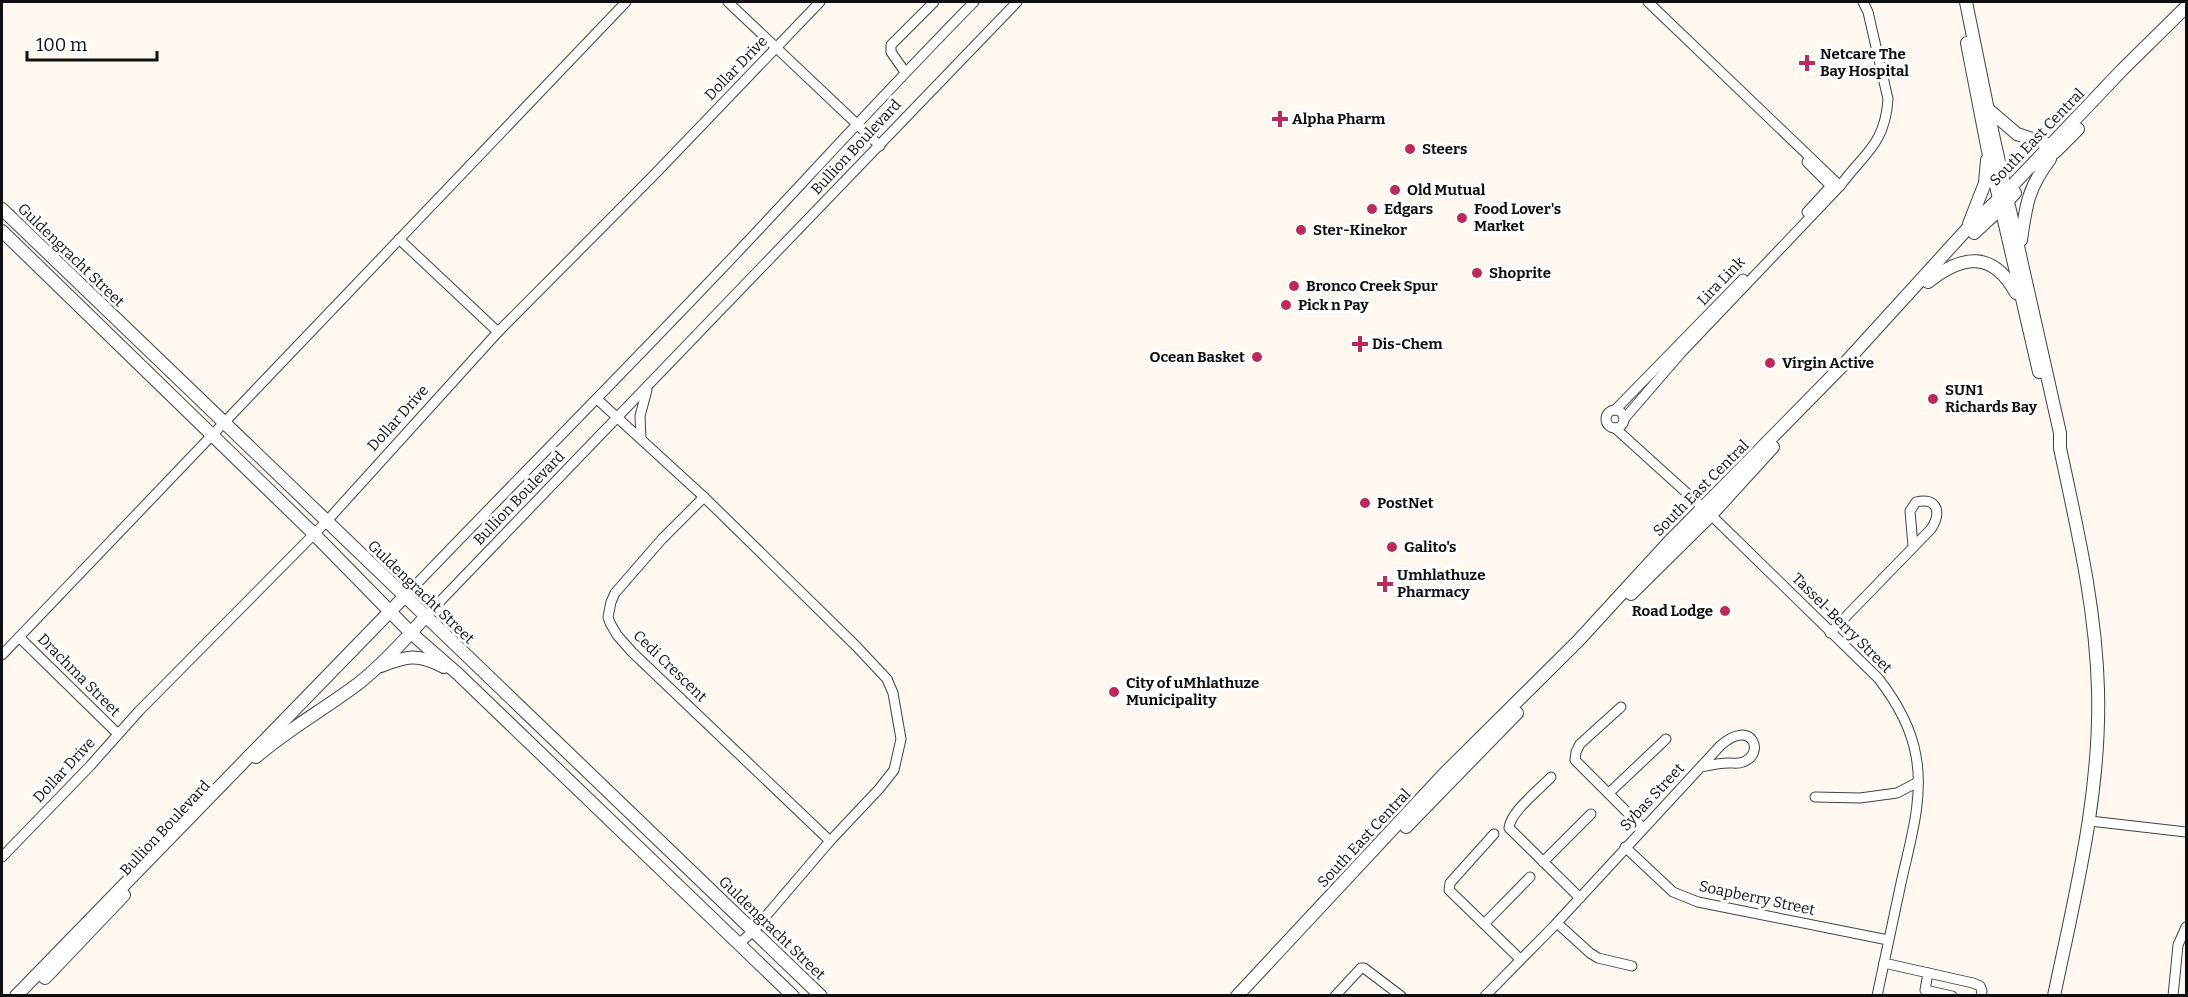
<svg xmlns="http://www.w3.org/2000/svg" width="2188" height="997" font-family="Bitter,serif">
	<style>
		.lines { fill: none; stroke-linecap: round; stroke-linejoin: round }
		.minor-casing { stroke: #424242; stroke-width: 11 }
		.tertiary-casing { stroke: #424242; stroke-width: 14 }
		.minor { stroke: #fff; stroke-width: 9 }
		.tertiary { stroke: #fff; stroke-width: 12 }
		.poi-dot { fill: #ba2b59; stroke: #fff; stroke-width: 2 }
		.labels { text-anchor: middle; dominant-baseline: central; stroke-width: 6; stroke-linejoin: round; paint-order: stroke }
		.poi-label { font-size: 15px; font-weight: bold; fill: #0f0f0f; stroke: #fff; text-anchor: start }
		.street-label { font-size: 15px; fill: #0f0f0f; stroke: #fff }
	</style>
	<rect width="100%" height="100%" fill="#fef8f1"/>
	<g class="lines">
		<defs>
			<g id="minor">
				<path d="M728,2L880,146"/>
				<path d="M905,72L891,52V45L934,2"/>
				<path d="M1807,162L1831,186L1807,212"/>
				<path d="M1840,186C1864,153 1885,145 1888,99L1868,12L1863,2"/>
				<path d="M399,239L498,332"/>
				<path d="M597,399L704,497L856,646L887,679L893,693L901,739L894,770L879,789L830,841L754,930L739,944"/>
				<path d="M1615,410L1743,279"/>
				<circle cx="1615" cy="419" r="9"/>
				<path d="M1624,419L1681,353L1840,186L1648,2"/>
				<path d="M1615,428L1711,515L1878,678C1896,701 1911,726 1916,756C1924,798 1910,842 1901,883C1893,920 1885,958 1877,996"/>
				<path d="M641,439L640,416L647,390"/>
				<path d="M704,497L662,539L615,593L611,602L608,617L610,623L617,635L632,652L830,841"/>
				<path d="M405,596C519,477 636,360 749,240C824,160 897,80 974,2"/>
				<path d="M425,617L1017,2"/>
				<path d="M1830,633L1931,529C1941,514 1939,497 1916,502L1910,511L1913,546"/>
				<path d="M19,637L118,734"/>
				<path d="M2,655L626,2"/>
				<path d="M1621,707L1580,744L1576,752L1575,760L1643,828"/>
				<path d="M1551,777C1540,789 1510,812 1509,828L1580,898"/>
				<path d="M1609,793L1666,739"/>
				<path d="M1815,797L1860,798L1897,793L1918,782"/>
				<path d="M2090,821L2186,832"/>
				<path d="M1494,834L1450,883L1449,890L1520,959"/>
				<path d="M1625,847L1673,892L1698,902L1888,940"/>
				<path d="M2,857L90,766L139,711L326,522L498,332L653,176L820,2"/>
				<path d="M1543,862L1591,814"/>
				<path d="M1557,923L1590,953L1598,958L1632,966"/>
				<path d="M1484,924L1530,877"/>
				<path d="M1884,963L1973,983L1980,986L1982,991L1981,996"/>
				<path d="M1928,973L1925,990L1952,996"/>
				<path d="M1335,996L1361,968H1364L1401,996"/>
				<path d="M1485,996L1553,927L1720,746C1752,717 1766,754 1743,762C1738,764 1734,763 1729,763C1719,763 1710,765 1701,767"/>
				<path d="M2173,996L2178,945L2186,927"/>
			</g>
			<g id="tertiary">
				<path d="M1966,2L1993,135L2060,433V448C2077,528 2096,608 2098,690C2101,794 2075,895 2054,996"/>
				<path d="M1967,43L1988,151L2039,372"/>
				<path d="M1989,110L2017,134L2050,145"/>
				<path d="M2042,162L2056,151L2078,129"/>
				<path d="M2,209L821,996"/>
				<path d="M1969,224L1985,183L1987,160"/>
				<path d="M2,231L314,534L411,633L458,674L793,996"/>
				<path d="M1974,233L2002,207L2015,193"/>
				<path d="M2021,240C2026,205 2028,188 2050,159"/>
				<path d="M1928,282C1963,254 1993,251 2016,293"/>
				<path d="M1631,594L1711,515L1773,447"/>
				<path d="M381,666C406,656 418,653 444,667"/>
				<path d="M256,757C288,729 325,709 359,683C383,664 404,641 425,617"/>
				<path d="M1406,827L1517,713"/>
				<path d="M45,978L124,895"/>
				<path d="M16,996L405,596"/>
				<path d="M1237,996L1444,774L1578,641L1668,543L1846,362L1968,228L2007,191L2122,70L2186,7"/>
			</g>
		</defs>
		<use href="#minor" class="minor-casing"/>
		<use href="#tertiary" class="tertiary-casing"/>
		<use href="#minor" class="minor"/>
		<use href="#tertiary" class="tertiary"/>
	</g>
	<g class="poi-dot">
		<path d="M1804 54h6v6h6v6h-6v6h-6v-6h-6v-6h6z"/>
		<path d="M1277 110h6v6h6v6h-6v6h-6v-6h-6v-6h6z"/>
		<circle cx="1410" cy="149" r="6"/>
		<circle cx="1395" cy="190" r="6"/>
		<circle cx="1372" cy="209" r="6"/>
		<circle cx="1462" cy="218" r="6"/>
		<circle cx="1301" cy="230" r="6"/>
		<circle cx="1477" cy="273" r="6"/>
		<circle cx="1294" cy="286" r="6"/>
		<circle cx="1286" cy="305" r="6"/>
		<path d="M1357 335h6v6h6v6h-6v6h-6v-6h-6v-6h6z"/>
		<circle cx="1257" cy="357" r="6"/>
		<circle cx="1770" cy="363" r="6"/>
		<circle cx="1933" cy="399" r="6"/>
		<circle cx="1365" cy="503" r="6"/>
		<circle cx="1392" cy="547" r="6"/>
		<path d="M1382 575h6v6h6v6h-6v6h-6v-6h-6v-6h6z"/>
		<circle cx="1725" cy="611" r="6"/>
		<circle cx="1114" cy="692" r="6"/>
	</g>
	<g class="labels">
		<g class="poi-label">
			<text x="1820" y="54">Netcare The<tspan x="1820" dy="17">Bay Hospital</tspan></text>
			<text x="1292" y="119">Alpha Pharm</text>
			<text x="1422" y="149">Steers</text>
			<text x="1407" y="190">Old Mutual</text>
			<text x="1384" y="209">Edgars</text>
			<text x="1474" y="209">Food Lover's<tspan x="1474" dy="17">Market</tspan></text>
			<text x="1313" y="230">Ster-Kinekor</text>
			<text x="1489" y="273">Shoprite</text>
			<text x="1306" y="286">Bronco Creek Spur</text>
			<text x="1298" y="305">Pick n Pay</text>
			<text x="1372" y="344">Dis-Chem</text>
			<text x="1245" y="357" text-anchor="end">Ocean Basket</text>
			<text x="1782" y="363">Virgin Active</text>
			<text x="1945" y="390">SUN1<tspan x="1945" dy="17">Richards Bay</tspan></text>
			<text x="1377" y="503">PostNet</text>
			<text x="1404" y="547">Galito's</text>
			<text x="1397" y="575">Umhlathuze<tspan x="1397" dy="17">Pharmacy</tspan></text>
			<text x="1713" y="611" text-anchor="end">Road Lodge</text>
			<text x="1126" y="683">City of uMhlathuze<tspan x="1126" dy="17">Municipality</tspan></text>
		</g>
		<g class="street-label">
			<text transform="translate(736 68) rotate(-46)">Dollar Drive</text>
			<text transform="translate(2037 137) rotate(-46)">South East Central</text>
			<text transform="translate(856 147) rotate(-47)">Bullion Boulevard</text>
			<text transform="translate(71 255) rotate(44)">Guldengracht Street</text>
			<text transform="translate(1721 281) rotate(-46)">Lira Link</text>
			<text transform="translate(398 418) rotate(-48)">Dollar Drive</text>
			<text transform="translate(1701 488) rotate(-45)">South East Central</text>
			<text transform="translate(519 498) rotate(-46)">Bullion Boulevard</text>
			<text transform="translate(421 592) rotate(44)">Guldengracht Street</text>
			<text transform="translate(1842 623) rotate(45)">Tassel-Berry Street</text>
			<text transform="translate(670 666) rotate(44)">Cedi Crescent</text>
			<text transform="translate(79 675) rotate(45)">Drachma Street</text>
			<text transform="translate(64 770) rotate(-47)">Dollar Drive</text>
			<text transform="translate(1652 797) rotate(-47)">Sybas Street</text>
			<text transform="translate(165 828) rotate(-47)">Bullion Boulevard</text>
			<text transform="translate(1364 838) rotate(-47)">South East Central</text>
			<text transform="translate(1757 898) rotate(12)">Soapberry Street</text>
			<text transform="translate(772 928) rotate(44)">Guldengracht Street</text>
		</g>
	</g>
	<rect width="2188" height="997" fill="none" stroke="#0f0f0f" stroke-width="6"/>
	<path d="M27 51v9h130v-9" fill="none" stroke="#0f0f0f" stroke-width="3"/>
	<text x="36" y="51" font-size="18" fill="#0f0f0f" stroke="#ffffff" stroke-width="4.5" paint-order="stroke">100 m</text>
</svg>
